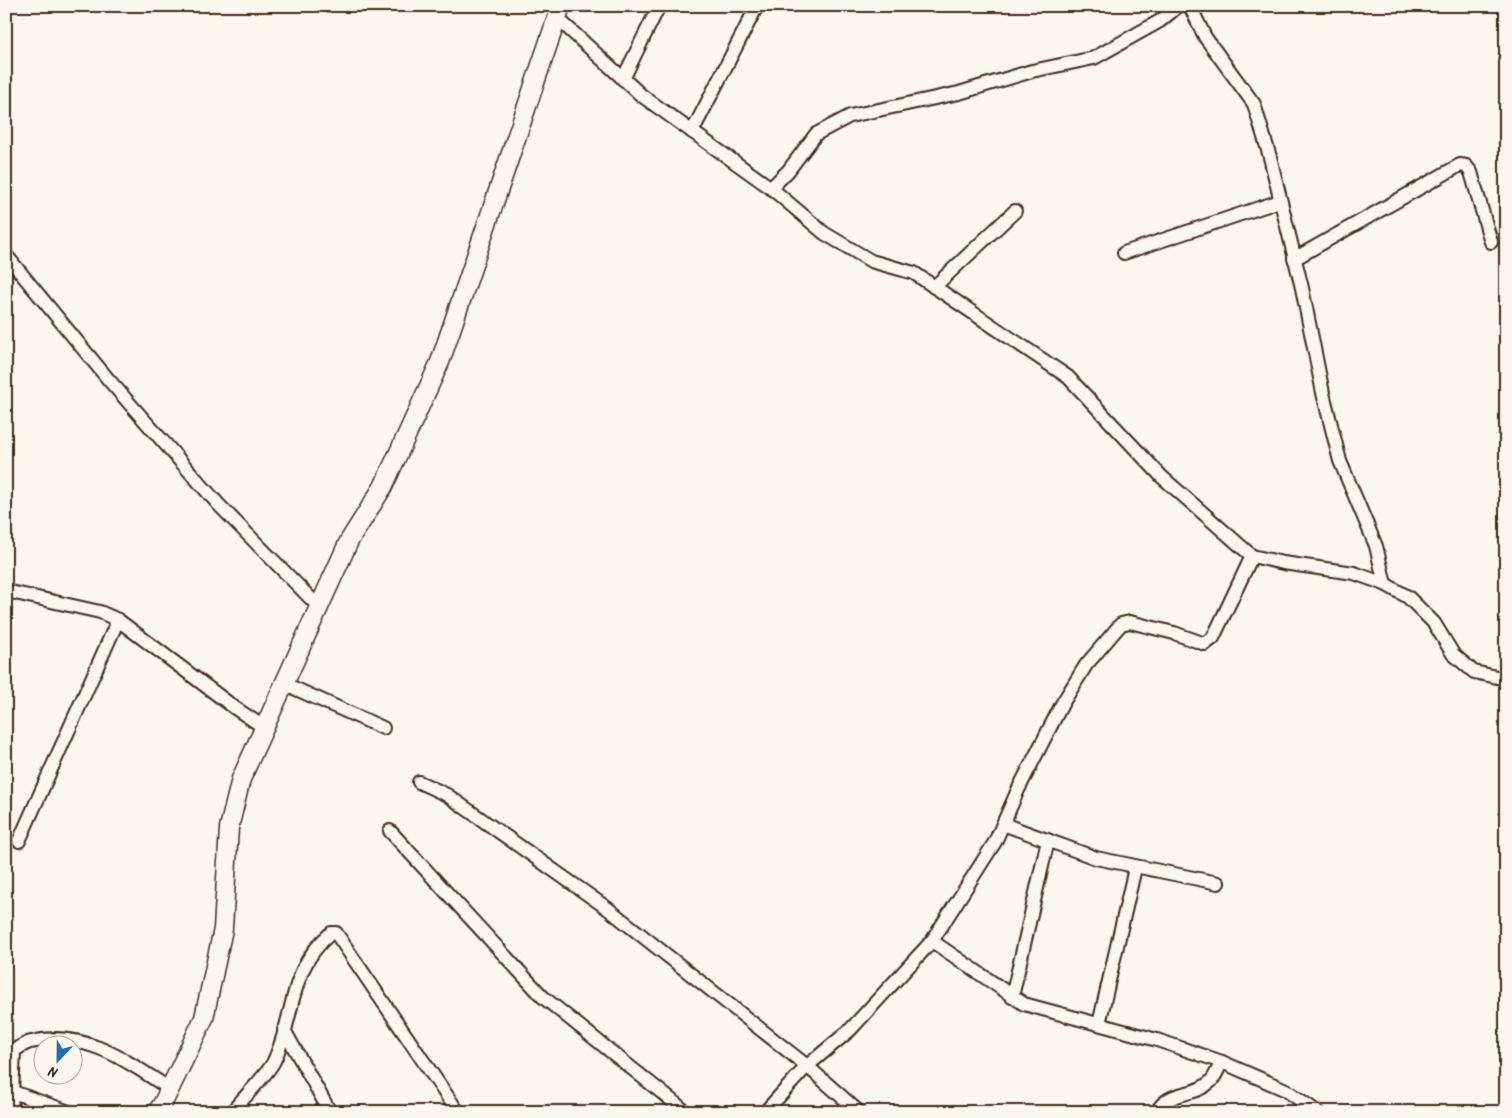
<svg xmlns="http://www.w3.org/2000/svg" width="1512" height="1118" font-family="Kalam,sans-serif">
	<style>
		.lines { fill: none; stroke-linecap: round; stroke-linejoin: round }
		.street-casing { stroke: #3b2a1e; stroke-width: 16 }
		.secondary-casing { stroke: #3b2a1e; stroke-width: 21 }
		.street { stroke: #fbf7ec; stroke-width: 12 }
		.secondary { stroke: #fbf7ec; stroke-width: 18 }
	</style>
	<rect width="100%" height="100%" fill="#fbf7ec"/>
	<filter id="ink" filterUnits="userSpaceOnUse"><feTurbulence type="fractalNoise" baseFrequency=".02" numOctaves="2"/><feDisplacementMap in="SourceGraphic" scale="10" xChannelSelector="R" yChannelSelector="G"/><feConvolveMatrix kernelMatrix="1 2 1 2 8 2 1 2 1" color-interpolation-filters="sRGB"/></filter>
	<g filter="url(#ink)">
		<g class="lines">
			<defs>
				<g id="street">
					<path d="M1190,6L1205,37L1254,104L1270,157L1302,288L1323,393L1340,461L1376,546L1385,584"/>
					<path d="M556,17L641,95L771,188L824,233L871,261L914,273L1068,377L1162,477L1252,556L1283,563L1354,573L1385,584L1408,597L1434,623L1453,654L1474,672L1506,679"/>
					<path d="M623,79L659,6"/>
					<path d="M692,132L757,6"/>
					<path d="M771,188L788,171L816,134L850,116L959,93L1032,71L1094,58L1160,21L1178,6"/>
					<path d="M1124,253L1280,201"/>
					<path d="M6,255L108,379L219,505L319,607"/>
					<path d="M1294,259L1460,165L1466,166L1471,172L1491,242"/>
					<path d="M934,287L1015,211"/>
					<path d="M6,591L100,612L118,620L235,708L265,728"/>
					<path d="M285,684L383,728"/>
					<path d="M419,782L447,795L607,908L807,1066L859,1112"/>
					<path d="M1003,824L1096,858L1218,883"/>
					<path d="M390,831L543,997L686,1112"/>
					<path d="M19,841L118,620"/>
					<path d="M932,941L1024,1004L1157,1040L1222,1062L1286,1090L1317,1112"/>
					<path d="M1012,997L1048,840"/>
					<path d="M1099,1024L1135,868"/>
					<path d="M284,1030L330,1112"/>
					<path d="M6,1053C16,1051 22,1044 31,1042C85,1029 128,1062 170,1089"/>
					<path d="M13,1092L69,1112"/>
					<path d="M11,1112L14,1052"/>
					<path d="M232,1112C242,1099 268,1074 274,1061C296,1015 287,970 331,933H336L458,1112"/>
					<path d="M765,1112L807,1066L850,1030L932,941L995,842L1018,790L1062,704L1086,665L1121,624L1130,622L1174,633L1205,644L1213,638L1252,556"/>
					<path d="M1157,1112C1169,1089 1193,1098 1210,1082C1215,1078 1218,1068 1222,1062"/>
				</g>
				<path id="secondary" d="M157,1112L163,1103L204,1018L223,929L229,828L241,779L349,541L383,487L440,362L561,6"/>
			</defs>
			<use href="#street" class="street-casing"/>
			<use href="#secondary" class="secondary-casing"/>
			<use href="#street" class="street"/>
			<use href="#secondary" class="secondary"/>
		</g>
	</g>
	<rect width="1512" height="1118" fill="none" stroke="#fbf7ec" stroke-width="25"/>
	<rect x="12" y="12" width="1487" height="1093" fill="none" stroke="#3b2a1e" stroke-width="2" filter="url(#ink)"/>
	<g transform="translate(58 1060) rotate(202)"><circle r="24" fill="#fbf7ec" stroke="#aea59a"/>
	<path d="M0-4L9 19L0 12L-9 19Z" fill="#1f6fb2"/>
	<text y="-8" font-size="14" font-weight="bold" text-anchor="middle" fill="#3b2a1e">N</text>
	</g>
</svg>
